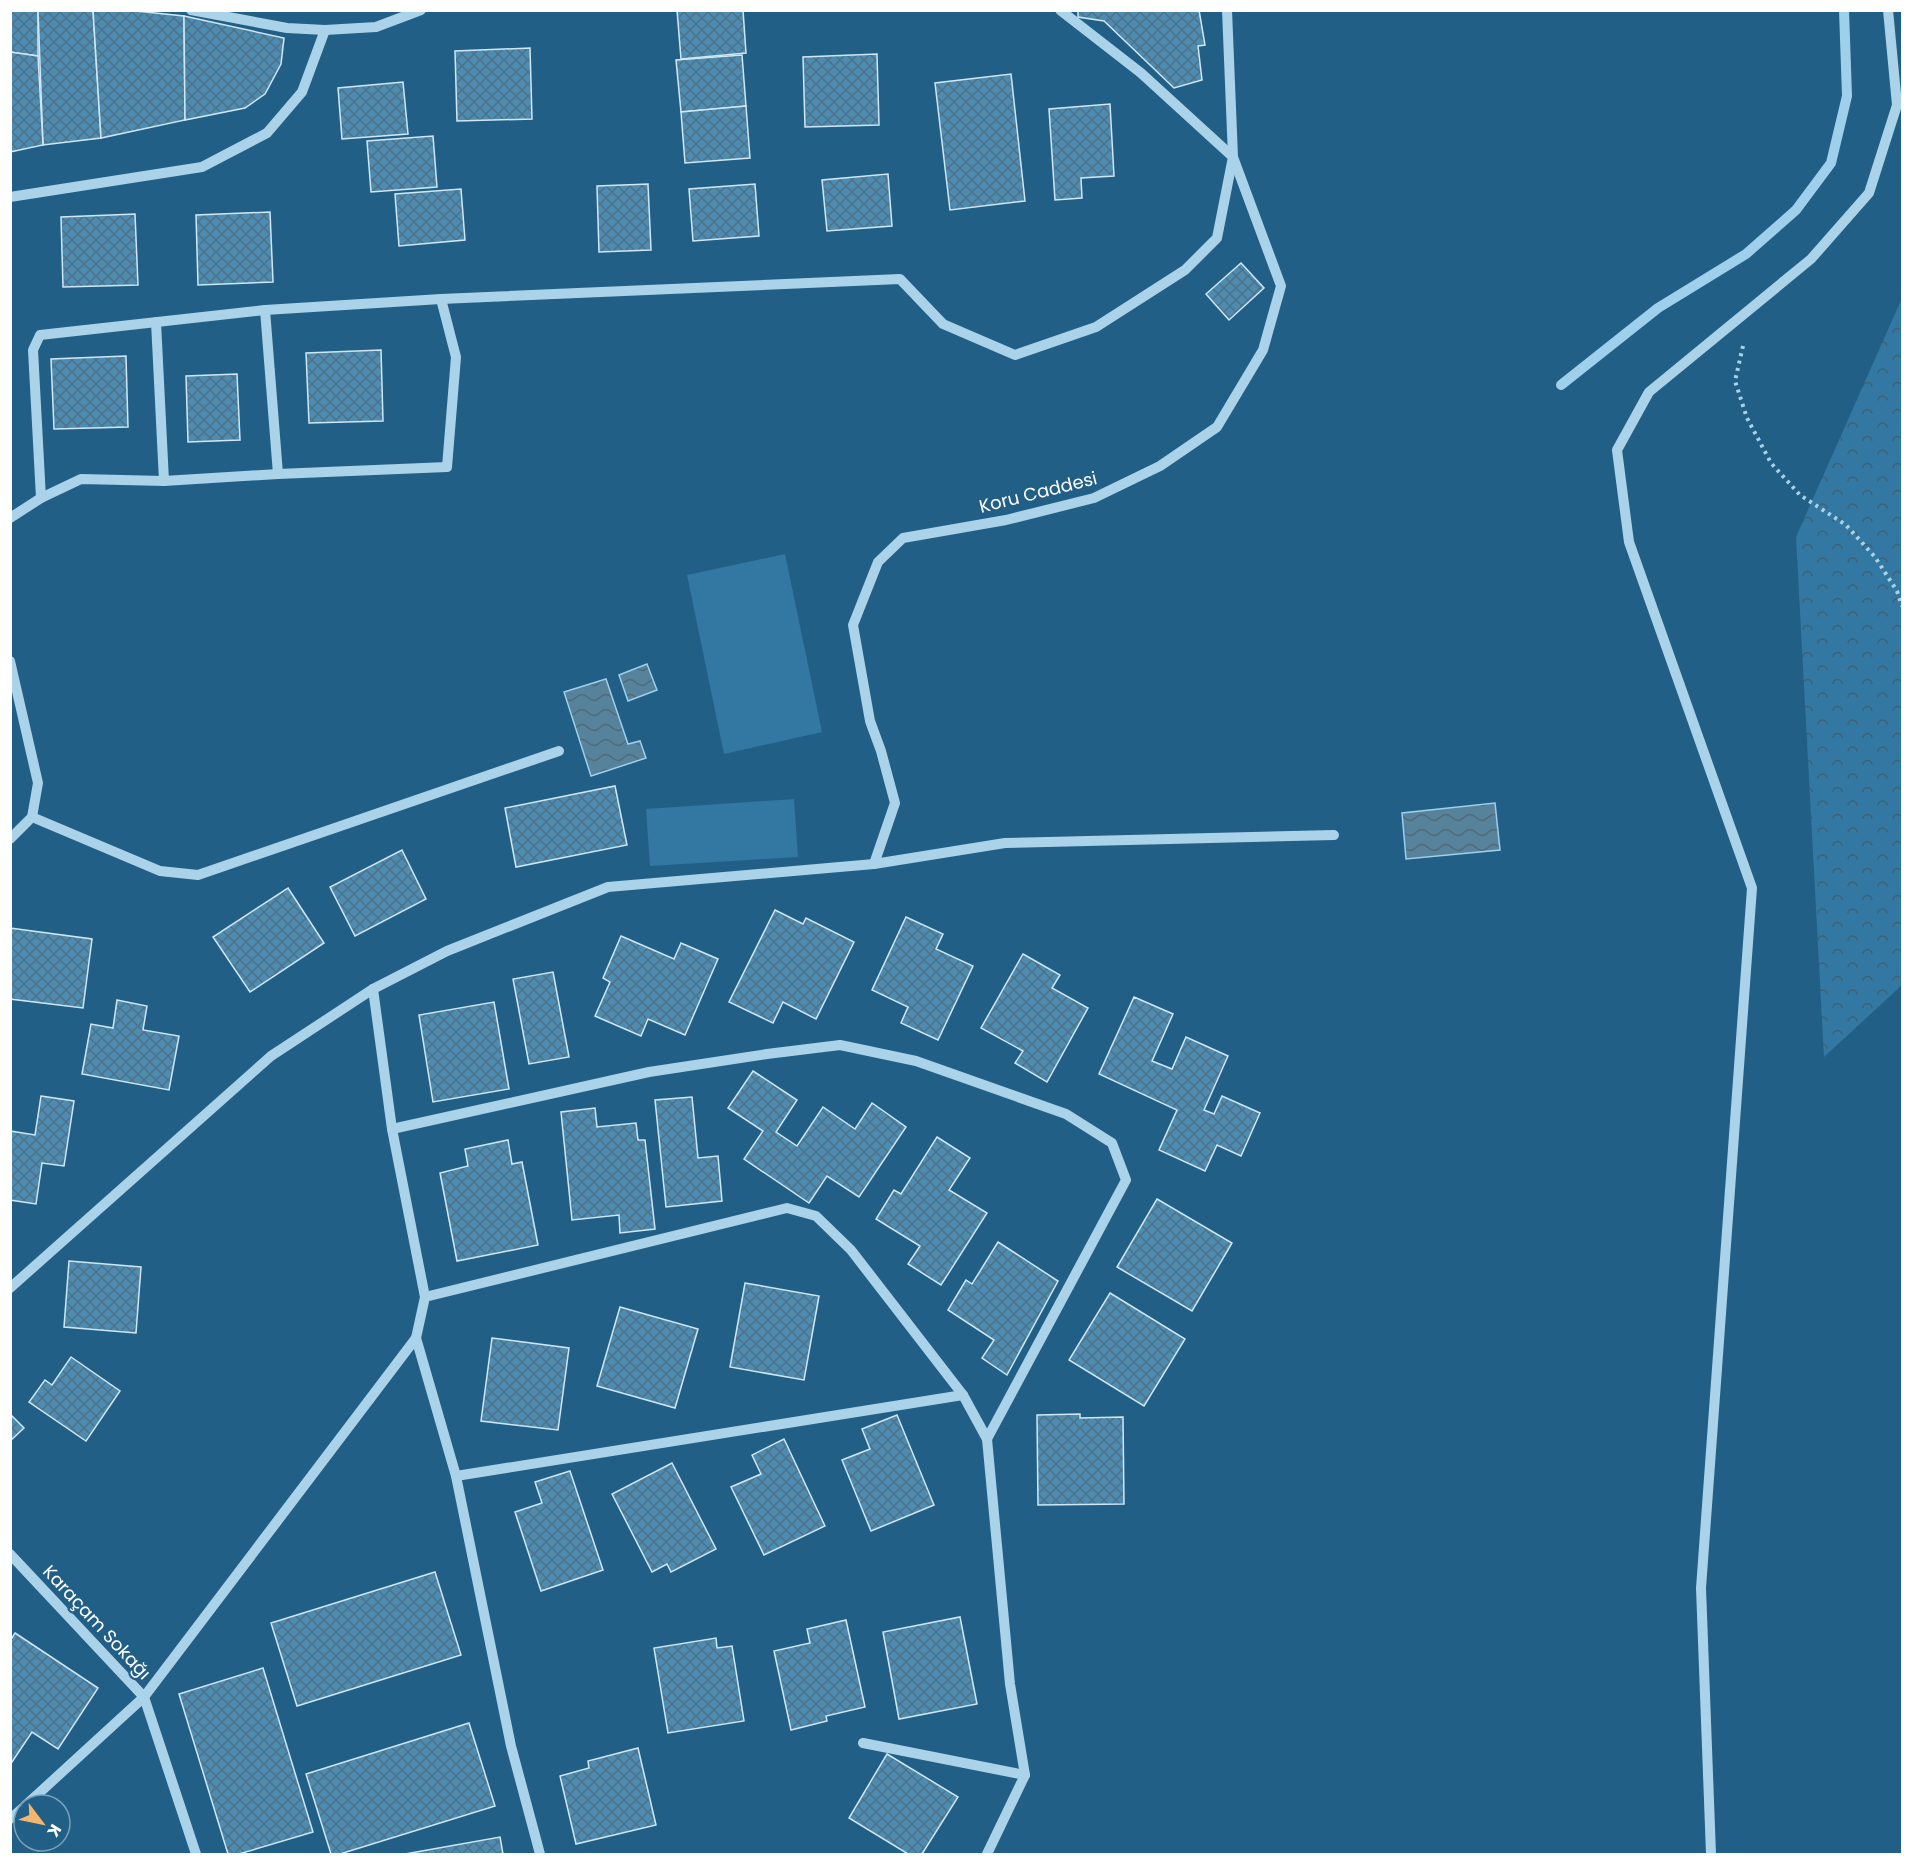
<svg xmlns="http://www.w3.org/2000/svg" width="1913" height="1865" font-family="Poppins,sans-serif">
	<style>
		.forest { fill: url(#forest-crowns) }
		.pitch { fill: #3278a2 }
		.water { fill: url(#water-waves); stroke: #9ecfeb; stroke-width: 1.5 }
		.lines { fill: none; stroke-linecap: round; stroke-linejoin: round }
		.stream { stroke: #9ecfeb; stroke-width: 10 }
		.building { fill: url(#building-cross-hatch); stroke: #cee8f7; stroke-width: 1.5 }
		.path { stroke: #aad2e9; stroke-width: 4; stroke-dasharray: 3 4.5; stroke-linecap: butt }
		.minor { stroke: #aad2e9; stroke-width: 10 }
		.labels { text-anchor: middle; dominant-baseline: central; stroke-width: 4.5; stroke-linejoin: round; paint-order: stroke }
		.street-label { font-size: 18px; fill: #fff; stroke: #215f86 }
	</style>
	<defs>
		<pattern id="forest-crowns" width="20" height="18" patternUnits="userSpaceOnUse" patternTransform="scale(1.5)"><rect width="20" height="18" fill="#3278a2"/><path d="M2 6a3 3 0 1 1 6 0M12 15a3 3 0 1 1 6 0" fill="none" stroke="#406073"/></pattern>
		<pattern id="water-waves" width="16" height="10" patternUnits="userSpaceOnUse" patternTransform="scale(1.5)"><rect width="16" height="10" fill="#56829c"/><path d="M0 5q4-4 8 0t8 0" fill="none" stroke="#526a78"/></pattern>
		<pattern id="building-cross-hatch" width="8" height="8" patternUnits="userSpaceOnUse" patternTransform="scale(1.5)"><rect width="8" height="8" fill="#4d8bb0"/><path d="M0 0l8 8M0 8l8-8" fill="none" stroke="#4d7288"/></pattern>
	</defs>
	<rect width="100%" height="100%" fill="#215f86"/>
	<path class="forest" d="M1902,298V985L1824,1057L1796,537Z"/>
	<g class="pitch">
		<path d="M785,554L822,732L724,754L687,575Z"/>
		<path d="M794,799L798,857L650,866L646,809Z"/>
	</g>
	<g class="water">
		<path d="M647,664L657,690L628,701L619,675Z"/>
		<path d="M606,679L628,744L640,741L646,758L591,776L564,692Z"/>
		<path d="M1495,803L1500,850L1406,859L1402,813Z"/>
	</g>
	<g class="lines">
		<path class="stream" d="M1561,385L1658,308L1746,254L1796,210L1831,163L1847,96L1844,10"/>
	</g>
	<g class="building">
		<path d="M10,10H38V56L10,52Z"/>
		<path d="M38,10H93L101,138L43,145Z"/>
		<path d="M93,10H126L184,16L185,120L101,138Z"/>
		<path d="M677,10H743L746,53L681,59Z"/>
		<path d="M1078,10H1199L1205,45L1198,46L1202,80L1174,88L1104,21L1078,17Z"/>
		<path d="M184,16L284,38L281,64L265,94L245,108L185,120Z"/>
		<path d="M530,48L532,119L457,121L455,51Z"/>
		<path d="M10,52L38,56L43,145L10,152Z"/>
		<path d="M877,54L879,125L805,127L803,57Z"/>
		<path d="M742,55L746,106L681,112L676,60Z"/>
		<path d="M1011,74L1025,201L950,210L935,83Z"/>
		<path d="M403,82L408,134L342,139L338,88Z"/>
		<path d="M1110,104L1114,176L1081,178L1082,198L1055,200L1049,109Z"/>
		<path d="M746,106L750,158L685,163L681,112Z"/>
		<path d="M433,136L437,187L371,192L367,141Z"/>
		<path d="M888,174L892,226L827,231L822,180Z"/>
		<path d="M648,184L651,250L599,252L597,186Z"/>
		<path d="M755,184L759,236L693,241L689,189Z"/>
		<path d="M461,189L465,240L399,246L395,194Z"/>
		<path d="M270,212L273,282L198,285L196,215Z"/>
		<path d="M135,214L138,285L63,287L61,217Z"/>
		<path d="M1241,263L1264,288L1229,320L1206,294Z"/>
		<path d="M381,350L383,421L309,423L306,353Z"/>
		<path d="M126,356L128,427L54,429L51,359Z"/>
		<path d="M237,374L240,440L188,442L186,376Z"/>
		<path d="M615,786L627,845L516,867L505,808Z"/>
		<path d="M402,850L426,899L355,936L330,887Z"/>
		<path d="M288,888L324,943L250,992L213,937Z"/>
		<path d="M775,910L803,924L806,918L854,942L816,1019L783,1002L773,1023L729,1002Z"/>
		<path d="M906,917L943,934L936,949L973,966L938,1040L901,1023L908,1007L872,990Z"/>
		<path d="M10,928L92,939L83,1008L10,999Z"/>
		<path d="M621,936L674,959L681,943L718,959L685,1035L648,1019L641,1036L595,1016L610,982L603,978Z"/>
		<path d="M1023,954L1060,975L1052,988L1088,1008L1047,1082L1015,1063L1023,1051L981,1028Z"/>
		<path d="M553,972L569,1057L529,1064L513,979Z"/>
		<path d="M1134,997L1173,1014L1152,1061L1172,1069L1186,1037L1228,1056L1204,1110L1214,1114L1222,1096L1260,1113L1241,1156L1217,1145L1205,1171L1159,1150L1177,1110L1099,1074Z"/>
		<path d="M117,1000L147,1006L143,1030L179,1036L169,1090L82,1074L91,1024L113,1028Z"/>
		<path d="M494,1002L509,1089L433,1102L419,1015Z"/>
		<path d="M753,1071L797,1100L776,1132L797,1146L823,1107L855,1129L872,1103L906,1127L859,1197L827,1176L809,1203L744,1159L763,1131L728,1108Z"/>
		<path d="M41,1096L74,1101L64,1166L42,1163L36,1204L10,1200V1131L35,1135Z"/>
		<path d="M692,1097L698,1158L718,1156L722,1201L666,1207L655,1100Z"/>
		<path d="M595,1108L597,1127L636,1123L638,1140H645L655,1229L620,1233L619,1215L572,1220L561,1112Z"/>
		<path d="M937,1137L970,1158L949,1190L987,1213L941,1285L908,1264L920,1246L876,1219L894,1190L901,1194Z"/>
		<path d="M508,1140L512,1164L522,1162L538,1245L457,1261L440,1173L468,1166L465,1149Z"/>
		<path d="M1157,1199L1232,1243L1192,1311L1117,1267Z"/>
		<path d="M998,1242L1058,1281L1007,1375L982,1358L994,1340L948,1310L966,1280L972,1284Z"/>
		<path d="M69,1261L141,1267L136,1333L64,1327Z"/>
		<path d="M745,1283L819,1296L804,1380L730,1367Z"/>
		<path d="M1110,1293L1185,1339L1144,1406L1069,1360Z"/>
		<path d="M620,1307L698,1329L675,1408L597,1386Z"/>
		<path d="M492,1338L569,1348L558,1430L481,1421Z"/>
		<path d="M71,1357L120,1391L86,1441L29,1402L45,1380L52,1385Z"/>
		<path d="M10,1414L24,1428L10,1441Z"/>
		<path d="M1080,1414V1418L1123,1417L1124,1504L1038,1505L1037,1415Z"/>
		<path d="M897,1415L934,1505L871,1531L842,1460L870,1449L862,1429Z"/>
		<path d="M784,1439L825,1526L764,1555L731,1487L761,1474L752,1455Z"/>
		<path d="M672,1463L716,1549L671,1572L667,1564L652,1572L612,1494Z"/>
		<path d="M570,1471L603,1570L541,1591L515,1512L542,1503L535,1482Z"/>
		<path d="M435,1572L461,1655L297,1706L271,1623Z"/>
		<path d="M960,1617L977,1704L899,1719L883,1632Z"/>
		<path d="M846,1620L865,1707L826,1716L827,1721L791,1730L774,1651L810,1643L807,1629Z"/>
		<path d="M15,1633L98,1688L58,1749L32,1732L10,1765V1641Z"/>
		<path d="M716,1638L717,1648L732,1646L744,1721L668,1733L654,1648Z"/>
		<path d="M263,1668L313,1832L239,1854H228L179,1694Z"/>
		<path d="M469,1723L495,1806L340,1854H331L306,1774Z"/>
		<path d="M638,1748L656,1825L576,1844L560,1776L589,1768L588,1761Z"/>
		<path d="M887,1754L958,1797L922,1854H908L849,1818Z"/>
		<path d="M500,1837L503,1854H405Z"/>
	</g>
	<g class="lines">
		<path class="path" d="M1743,346L1735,381L1747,418L1771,463L1800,495L1846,525L1875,557L1897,591L1902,606"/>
		<g class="minor">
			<path d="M191,10L287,28L325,30L376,27L421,10"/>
			<path d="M10,197L202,167L267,133L302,92L325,30"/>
			<path d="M265,310L278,474"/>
			<path d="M156,322L164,481"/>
			<path d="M41,498L33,350L40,335L265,310L441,299"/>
			<path d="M10,518L41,498L81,479L164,481L278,474L447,467L456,357L441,299L900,279L943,324L1015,355L1096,327L1185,270L1217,238L1233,157L1141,73L1060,10"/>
			<path d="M10,661L38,783L32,817L10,839"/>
			<path d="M32,817L160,871L198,875L559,751"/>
			<path d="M874,864L895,803L881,751L870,721L853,625L878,562L903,538L1006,520L1094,498L1160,466L1217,427L1263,350L1281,286L1233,157L1227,10"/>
			<path d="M373,989L392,1129L425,1297L416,1338L456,1476L511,1746L540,1854"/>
			<path d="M392,1129L649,1072L767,1054L840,1045L916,1061L1066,1114L1112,1143L1126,1180L987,1439"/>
			<path d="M10,1288L271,1056L373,989L447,951L608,887L874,864L1005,843L1334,835"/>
			<path d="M425,1297L787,1208L816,1216L851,1250L963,1395L987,1439L1010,1684L1025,1775L987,1854"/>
			<path d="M456,1476L963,1395"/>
			<path d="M10,1554L144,1697L196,1854"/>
			<path d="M863,1743L1025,1775"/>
			<path d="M26,1805L144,1697L416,1338"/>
			<path d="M10,1819L24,1807"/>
			<path d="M1711,1854L1701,1588L1752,888L1629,542L1617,450L1649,392L1811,259L1869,193L1897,105L1888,10"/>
		</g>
	</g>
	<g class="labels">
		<g class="street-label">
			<text transform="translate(1038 492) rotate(-14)">Koru Caddesi</text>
			<text transform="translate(97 1622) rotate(47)">Karaçam Sokağı</text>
		</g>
	</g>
	<rect width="1913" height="1865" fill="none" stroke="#ffffff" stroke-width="24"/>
	<g transform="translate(42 1823) rotate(122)"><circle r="28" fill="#215f86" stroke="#7a9fb6" stroke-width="1.5"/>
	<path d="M0-4.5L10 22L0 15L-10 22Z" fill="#f6b56b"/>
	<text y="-9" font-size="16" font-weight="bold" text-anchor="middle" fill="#ffffff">K</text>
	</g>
</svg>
